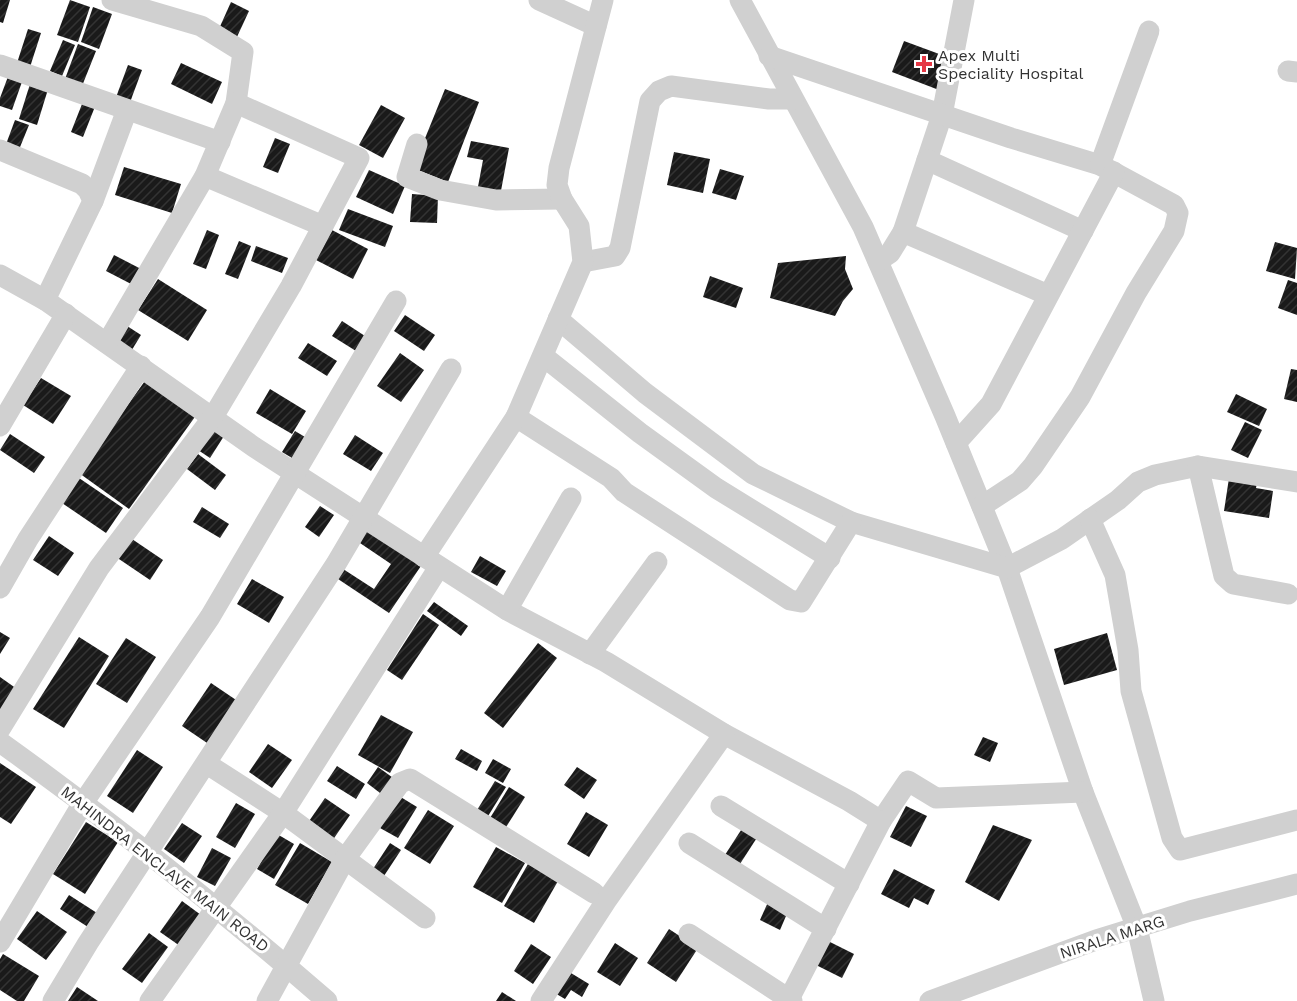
<svg xmlns="http://www.w3.org/2000/svg" width="1297" height="1001" font-family="'Work Sans',sans-serif">
	<style>
		.building { fill: url(#building-hatch); fill-rule: evenodd }
		.lines { fill: none; stroke-linecap: round; stroke-linejoin: round }
		.minor { stroke: #d0d0d0; stroke-width: 21 }
		.poi-dot { fill: #e63946; stroke: #fff; stroke-width: 2 }
		.labels { text-anchor: middle; dominant-baseline: central; stroke-width: 6; stroke-linejoin: round; paint-order: stroke }
		.poi-label { font-size: 16px; fill: #333; stroke: #fff; text-anchor: start }
		.street-label { font-size: 16px; fill: #333; stroke: #fff }
	</style>
	<defs>
		<pattern id="building-hatch" width="6" height="6" patternUnits="userSpaceOnUse" patternTransform="scale(1.5)"><rect width="6" height="6" fill="#1a1a1a"/><path d="M-1 1l2-2M0 6l6-6M5 7l2-2" fill="none" stroke="#333"/></pattern>
	</defs>
	<rect width="100%" height="100%" fill="#fff"/>
	<g class="building">
		<path d="M0,0H10L3,23L0,22Z"/>
		<path d="M70,0L90,7L78,42L57,35Z"/>
		<path d="M231,2L249,11L236,39L218,31Z"/>
		<path d="M93,7L112,14L99,49L81,42Z"/>
		<path d="M28,29L41,33L30,67L17,63Z"/>
		<path d="M63,40L75,45L62,76L50,71Z"/>
		<path d="M904,41L950,58L939,90L892,72Z"/>
		<path d="M78,44L96,51L82,86L65,79Z"/>
		<path d="M181,63L222,82L212,104L171,84Z"/>
		<path d="M128,65L142,70L129,105L115,100Z"/>
		<path d="M9,74L23,79L12,110L0,106V98Z"/>
		<path d="M31,81L49,86L37,125L19,119Z"/>
		<path d="M445,89L479,102L448,182L413,168Z"/>
		<path d="M84,99L96,104L83,137L71,132Z"/>
		<path d="M381,105L405,118L383,158L359,145Z"/>
		<path d="M15,120L29,125L18,152L5,147Z"/>
		<path d="M275,138L290,144L278,173L263,167Z"/>
		<path d="M471,141L509,148L500,196L477,192L483,160L467,157Z"/>
		<path d="M674,152L710,159L703,193L667,185Z"/>
		<path d="M124,167L181,184L172,213L115,195Z"/>
		<path d="M720,169L744,176L736,200L712,193Z"/>
		<path d="M369,170L405,186L393,214L356,197Z"/>
		<path d="M412,194L438,196L437,223L410,222Z"/>
		<path d="M348,209L393,226L385,247L339,230Z"/>
		<path d="M207,230L219,235L206,269L193,264Z"/>
		<path d="M332,230L368,249L353,279L316,260Z"/>
		<path d="M239,241L251,246L238,279L225,274Z"/>
		<path d="M1275,242L1297,248L1295,279L1266,271Z"/>
		<path d="M256,246L288,258L282,273L251,261Z"/>
		<path d="M114,255L143,270L135,286L106,271Z"/>
		<path d="M846,256L845,269L853,289L843,301L835,316L770,298L778,263Z"/>
		<path d="M710,276L743,288L736,308L703,297Z"/>
		<path d="M158,279L207,310L188,341L138,310Z"/>
		<path d="M1288,280L1297,283V315L1278,308Z"/>
		<path d="M405,315L435,335L424,351L394,331Z"/>
		<path d="M342,321L365,336L356,351L332,336Z"/>
		<path d="M124,324L141,335L130,353L114,341Z"/>
		<path d="M308,343L337,361L327,376L298,358Z"/>
		<path d="M400,353L424,370L401,402L377,386Z"/>
		<path d="M1291,369L1297,370V402L1284,399Z"/>
		<path d="M41,378L71,396L53,424L23,405Z"/>
		<path d="M147,378L197,414L129,509L79,473Z"/>
		<path d="M270,389L306,411L292,434L256,413Z"/>
		<path d="M1236,394L1267,409L1259,426L1227,412Z"/>
		<path d="M1245,422L1262,430L1248,458L1231,450Z"/>
		<path d="M211,429L224,436L210,458L198,450Z"/>
		<path d="M295,431L310,440L297,461L282,452Z"/>
		<path d="M10,434L45,457L34,473L0,450Z"/>
		<path d="M355,435L383,453L371,471L343,454Z"/>
		<path d="M198,454L226,475L215,490L187,469Z"/>
		<path d="M79,478L123,508L106,533L62,503Z"/>
		<path d="M1229,478L1257,483L1256,488L1273,491L1269,518L1224,511Z"/>
		<path d="M320,506L334,515L319,537L305,527Z"/>
		<path d="M202,507L229,524L220,538L193,522Z"/>
		<path d="M365,525L423,563L389,613L332,575ZM357,541L391,564L374,589L340,567Z"/>
		<path d="M49,536L74,553L58,576L33,560Z"/>
		<path d="M129,537L163,560L150,580L116,557Z"/>
		<path d="M480,556L506,571L497,586L471,572Z"/>
		<path d="M252,579L284,597L269,623L237,604Z"/>
		<path d="M434,602L468,626L461,636L427,611Z"/>
		<path d="M423,614L439,625L402,680L387,670Z"/>
		<path d="M0,632L10,638L0,654Z"/>
		<path d="M1107,633L1117,670L1064,685L1054,649Z"/>
		<path d="M79,637L109,656L64,728L33,709Z"/>
		<path d="M126,638L156,657L127,703L96,684Z"/>
		<path d="M538,643L557,658L503,728L484,713Z"/>
		<path d="M0,677L17,689L0,713Z"/>
		<path d="M211,683L242,704L213,747L182,726Z"/>
		<path d="M381,715L413,732L390,773L358,755Z"/>
		<path d="M983,737L998,743L990,762L974,755Z"/>
		<path d="M268,744L292,760L272,788L249,772Z"/>
		<path d="M461,749L482,761L477,771L455,759Z"/>
		<path d="M137,750L163,767L133,813L107,796Z"/>
		<path d="M493,759L511,769L503,783L485,773Z"/>
		<path d="M0,763L36,787L11,824L0,817Z"/>
		<path d="M337,766L365,784L356,799L327,781Z"/>
		<path d="M378,767L396,780L384,796L367,783Z"/>
		<path d="M577,767L597,780L584,799L564,785Z"/>
		<path d="M495,781L506,787L485,821L474,815Z"/>
		<path d="M509,787L525,797L503,832L487,823Z"/>
		<path d="M399,796L417,807L398,838L380,828Z"/>
		<path d="M325,798L350,815L330,844L305,827Z"/>
		<path d="M236,803L255,814L235,848L216,837Z"/>
		<path d="M906,806L927,816L911,847L890,837Z"/>
		<path d="M428,810L454,826L430,864L404,848Z"/>
		<path d="M586,812L608,825L589,857L567,844Z"/>
		<path d="M86,822L118,842L85,894L53,874Z"/>
		<path d="M182,823L202,836L184,863L164,849Z"/>
		<path d="M745,824L760,833L738,867L723,858Z"/>
		<path d="M993,825L1032,840L999,901L965,882Z"/>
		<path d="M277,834L294,844L274,879L257,869Z"/>
		<path d="M300,843L332,862L308,904L275,885Z"/>
		<path d="M390,843L401,850L380,882L369,875Z"/>
		<path d="M496,847L525,863L502,903L473,887Z"/>
		<path d="M212,848L231,858L215,886L197,877Z"/>
		<path d="M528,864L558,881L534,923L504,906Z"/>
		<path d="M894,869L935,890L928,905L914,898L909,908L881,894Z"/>
		<path d="M69,895L97,913L88,927L60,909Z"/>
		<path d="M769,900L789,909L780,930L760,920Z"/>
		<path d="M182,901L201,915L180,946L160,932Z"/>
		<path d="M37,911L67,932L46,960L17,939Z"/>
		<path d="M669,929L698,948L676,982L647,963Z"/>
		<path d="M149,933L168,947L142,983L122,969Z"/>
		<path d="M826,940L854,954L842,978L814,964Z"/>
		<path d="M615,943L638,958L620,986L597,972Z"/>
		<path d="M531,944L551,957L533,984L514,971Z"/>
		<path d="M3,954L39,976L24,1001H17L0,990V959Z"/>
		<path d="M566,970L589,984L582,997L571,990L565,999L553,992Z"/>
		<path d="M77,987L98,1001H68Z"/>
		<path d="M502,992L516,1001H496Z"/>
	</g>
	<g class="lines">
		<g class="minor">
			<path d="M539,0L596,26"/>
			<path d="M740,0L863,227L945,416L1007,568L1083,792L1137,928L1154,1001"/>
			<path d="M964,0L942,115L903,232L1048,295"/>
			<path d="M769,56L1011,138L1100,165L1174,205L1178,213L1174,231L1136,293L1080,397L1033,466L1020,481L982,506"/>
			<path d="M0,65L220,142"/>
			<path d="M1288,71L1297,72"/>
			<path d="M417,144L407,177L440,190L496,200L562,199"/>
			<path d="M0,150L82,184L88,190L93,201L45,300"/>
			<path d="M927,160L1083,231"/>
			<path d="M1100,165L1149,31"/>
			<path d="M205,176L323,226"/>
			<path d="M93,201L127,110"/>
			<path d="M878,261L890,253L903,232"/>
			<path d="M583,262L615,256L620,248L650,101L659,91L671,86L769,99H793"/>
			<path d="M0,275L45,300L254,447L507,610L606,662L724,734L849,801L881,821L908,781L936,798L1083,792"/>
			<path d="M558,319L645,393L753,474L851,522L1007,568L1062,539L1118,500L1138,482L1155,475L1198,466L1297,482"/>
			<path d="M107,343L205,176L236,103L243,52L201,26L112,0"/>
			<path d="M543,356L640,433L716,488L830,558"/>
			<path d="M516,417L611,478L624,492L790,600L801,602L851,522"/>
			<path d="M0,426L66,314"/>
			<path d="M956,443L991,404L1114,172"/>
			<path d="M1198,466L1224,576L1233,584L1288,594"/>
			<path d="M1090,519L1115,575L1128,650L1131,691L1172,838L1180,850L1297,820"/>
			<path d="M424,557L516,417L583,262L579,226L562,199L557,185L559,168L603,0"/>
			<path d="M0,588L28,539L141,366"/>
			<path d="M507,610L571,498"/>
			<path d="M590,654L657,562"/>
			<path d="M0,729L99,568L213,417L291,286L359,158L236,103"/>
			<path d="M0,742C113,823 222,910 327,1001"/>
			<path d="M207,764L283,813L425,918"/>
			<path d="M721,806L849,884"/>
			<path d="M689,843L826,929"/>
			<path d="M689,934L792,1001"/>
			<path d="M0,942L83,803L210,617L396,301"/>
			<path d="M789,999L881,821"/>
			<path d="M53,1001L88,943L336,564L451,369"/>
			<path d="M150,1001L283,813L439,567"/>
			<path d="M267,1001L345,859L400,783L410,779L594,893"/>
			<path d="M541,1001L606,901L724,734"/>
			<path d="M930,1001L1096,940L1190,911L1297,884"/>
		</g>
	</g>
	<path class="poi-dot" d="M921 55h6v6h6v6h-6v6h-6v-6h-6v-6h6z"/>
	<g class="labels">
		<g class="poi-label">
			<text x="938" y="55">Apex Multi<tspan x="938" dy="18">Speciality Hospital</tspan></text>
		</g>
		<g class="street-label">
			<text transform="translate(165 869) rotate(38)">MAHINDRA ENCLAVE MAIN ROAD</text>
			<text transform="translate(1112 937) rotate(-18)">NIRALA MARG</text>
		</g>
	</g>
</svg>
